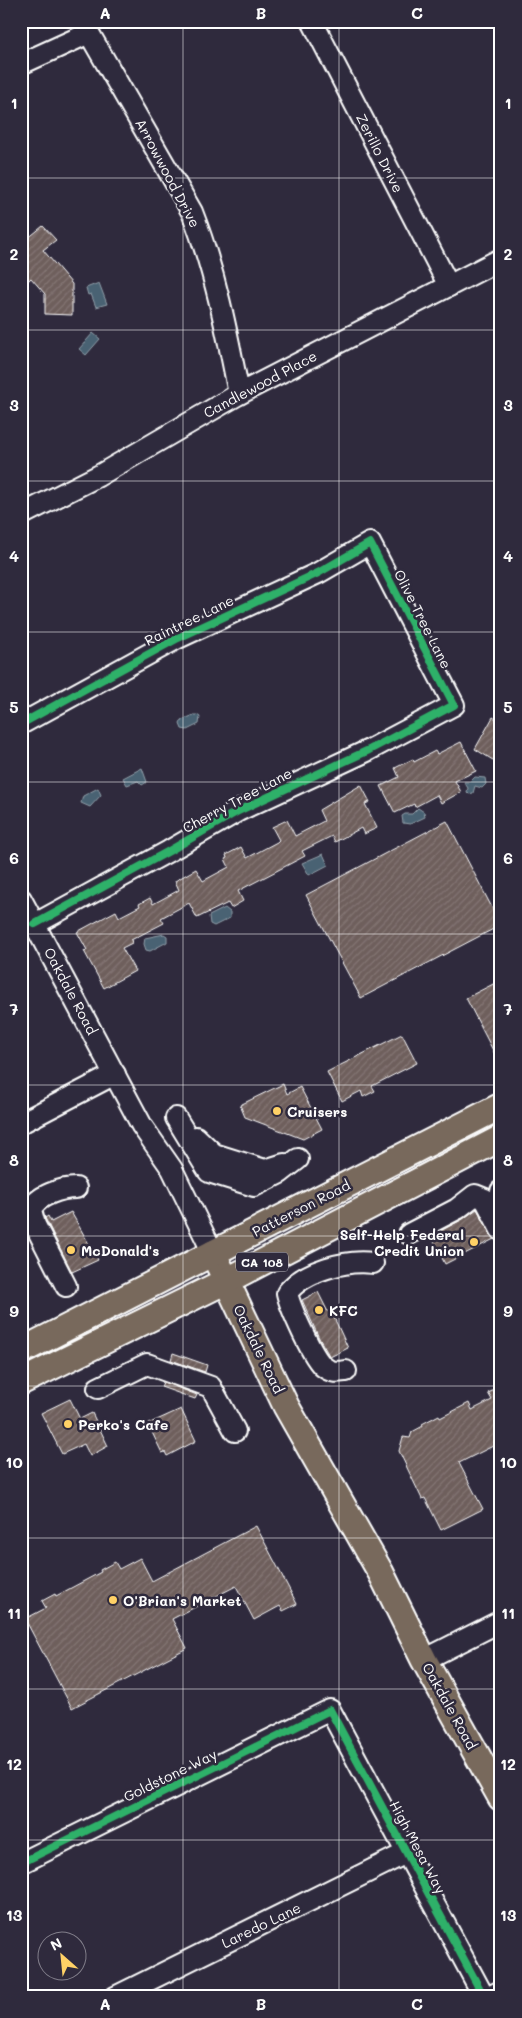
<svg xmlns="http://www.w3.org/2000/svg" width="522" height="2018" font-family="Mali,sans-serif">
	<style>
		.water { fill: #4a6273; stroke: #92a1ab }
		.building { fill: url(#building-hatch); stroke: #fff }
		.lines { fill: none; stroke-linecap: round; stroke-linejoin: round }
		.minor-casing { stroke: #fff; stroke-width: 24 }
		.major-casing { stroke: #fff; stroke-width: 29 }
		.minor { stroke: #2f2a3d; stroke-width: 20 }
		.major { stroke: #78695c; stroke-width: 25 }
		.cycleway-casing { stroke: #2f2a3d; stroke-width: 11 }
		.cycleway { stroke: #2db169; stroke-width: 8 }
		.grid { fill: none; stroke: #fff; stroke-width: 1; stroke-opacity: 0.55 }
		.poi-dot { fill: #ffd166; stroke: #2f2a3d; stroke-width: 2 }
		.labels { text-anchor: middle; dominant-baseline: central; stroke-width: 5; stroke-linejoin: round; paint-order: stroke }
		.shield { fill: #2f2a3d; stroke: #c1bfc5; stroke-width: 1 }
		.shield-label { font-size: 12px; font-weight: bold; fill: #fff }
		.street-label { font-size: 14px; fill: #fff; stroke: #2f2a3d }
		.poi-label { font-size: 14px; font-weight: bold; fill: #fff; stroke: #2f2a3d; text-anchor: start }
		.neatline { fill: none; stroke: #fff; stroke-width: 2 }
		.grid-label { font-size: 16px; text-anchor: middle; font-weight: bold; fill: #fff }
	</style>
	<defs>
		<pattern id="building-hatch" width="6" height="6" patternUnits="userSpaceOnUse" patternTransform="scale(1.25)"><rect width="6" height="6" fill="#6e5e5c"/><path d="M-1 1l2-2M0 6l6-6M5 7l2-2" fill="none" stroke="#847674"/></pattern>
	</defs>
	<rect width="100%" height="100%" fill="#2f2a3d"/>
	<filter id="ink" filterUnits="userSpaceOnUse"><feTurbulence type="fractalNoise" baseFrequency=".02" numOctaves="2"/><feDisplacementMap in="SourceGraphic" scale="10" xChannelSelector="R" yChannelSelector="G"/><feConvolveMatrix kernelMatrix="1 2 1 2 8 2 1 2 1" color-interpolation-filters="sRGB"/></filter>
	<g filter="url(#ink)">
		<g class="water">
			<path d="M99,283L107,304L96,307L91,294L88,295L86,288Z"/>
			<path d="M93,333L100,339L86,355L79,349Z"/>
			<path d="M194,715H197L200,717L199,724L187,730L182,729L180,724L182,720Z"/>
			<path d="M142,768L147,782L142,785L138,781L127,785L123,778Z"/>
			<path d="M475,777L485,778L486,784L482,788L475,786L473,793L469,794L467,792L468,788L464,782H470Z"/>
			<path d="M98,788L101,795L90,807L81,803L83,796Z"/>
			<path d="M418,808L424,812L425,817L410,824L403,823L402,816L405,814H412Z"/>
			<path d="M323,854L328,865L309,875L302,863Z"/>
			<path d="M225,908L230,912V918L214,926L210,924L209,916Z"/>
			<path d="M164,934L167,936V942L150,951L146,950L144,944L145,938Z"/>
		</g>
		<g class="building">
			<path d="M43,226L56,240L43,250L72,284V315L45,314V294L31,278L21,288V244Z"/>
			<path d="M493,717L501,722V765L475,749Z"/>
			<path d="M461,742L476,771L455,781L461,792L441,803L437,795L415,807L414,804L395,813L381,786L399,777L395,768L413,759L414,762L435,751L437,754Z"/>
			<path d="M361,785L370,802L365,804L377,828L364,834L361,828L335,842L332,836L302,851L305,856L238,891L243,901L231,908L228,903L197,918L189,903L161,918L164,923L131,940L132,943L122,948L135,971L104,988L84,951L87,950L77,932L116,911L119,917L140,906L139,904L150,898L153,904L179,890L175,881L196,869L203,881L229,867L225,859L227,858L226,855L241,847L247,858L277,842L279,840L272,827L287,820L295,836L324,821L319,810Z"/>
			<path d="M447,821L501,925L361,998L306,895Z"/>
			<path d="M501,980V1066L466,998Z"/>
			<path d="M402,1034L417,1063L372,1086L375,1091L363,1097L361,1091L342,1101L327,1072Z"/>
			<path d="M283,1084L287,1094L300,1087L322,1129L303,1139L245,1117L240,1105Z"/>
			<path d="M477,1209L494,1239L445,1264L431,1236L463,1219Z"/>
			<path d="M71,1212L98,1260L72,1272L45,1218L48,1216L51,1222Z"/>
			<path d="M318,1292L328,1312L331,1311L348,1348L330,1357L319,1338L302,1300Z"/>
			<path d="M173,1353L207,1365L205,1372L171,1360Z"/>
			<path d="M163,1382L197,1395L195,1399L161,1387Z"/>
			<path d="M501,1387V1442L459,1463L483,1509L441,1530L425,1498L422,1499L399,1451L403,1437L410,1438L412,1432L423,1426L422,1424L439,1415L440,1418L469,1403L472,1410L492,1400L488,1393Z"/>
			<path d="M70,1399L80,1419L92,1413L108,1446L90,1456L84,1444L62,1454L41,1413Z"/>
			<path d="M181,1409L196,1441L167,1456L165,1452L162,1453L148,1424Z"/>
			<path d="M256,1526L297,1604L283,1611L280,1606L254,1620L236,1586L172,1619L187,1648L72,1708L25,1619L46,1608L42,1601L55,1594L56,1596L101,1572L100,1570L115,1562L119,1569L140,1558L152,1581Z"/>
		</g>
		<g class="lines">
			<defs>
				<g id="minor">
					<path d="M82,21L192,212C215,271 227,332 239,394"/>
					<path d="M312,21L449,286"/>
					<path d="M21,64L89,33"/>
					<path d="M21,515L98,476L239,394L501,259"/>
					<path d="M21,724L178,638L318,573L370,543L454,705L369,750L238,811L169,851L35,924"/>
					<path d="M21,899L142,1126L172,1169L213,1253"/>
					<path d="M176,1118L209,1172L254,1186L280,1173L298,1159"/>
					<path d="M21,1123L115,1074"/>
					<path d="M196,1137L214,1154L265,1170L284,1164"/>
					<path d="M501,1191V1198"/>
					<path d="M409,1234L457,1209L475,1195L485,1199L501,1230"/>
					<path d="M66,1286L35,1225L31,1210C37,1195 62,1188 76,1188"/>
					<path d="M346,1371C337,1372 331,1373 324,1367C313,1359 290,1307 287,1293C303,1271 347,1259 373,1263"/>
					<path d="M98,1388L147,1364L211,1387L235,1431"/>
					<path d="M424,1660L501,1621"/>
					<path d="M21,1863L330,1710L484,1997"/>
					<path d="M115,1997L406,1853"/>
					<path d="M489,1997L501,1991"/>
				</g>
				<g id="major">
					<path d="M213,1253L286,1406L381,1573L424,1660L501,1798"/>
					<path d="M21,1351L501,1106"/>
					<path d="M21,1382L226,1281L501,1138"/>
				</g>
			</defs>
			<use href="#minor" class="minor-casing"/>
			<use href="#major" class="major-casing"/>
			<use href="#minor" class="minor"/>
			<use href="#major" class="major"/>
			<defs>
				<g id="cycleway">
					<path d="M21,724L178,638L318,573L370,543L454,705L369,750L238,811L169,851L35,924"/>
					<path d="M21,1863L330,1710L484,1997"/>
				</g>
			</defs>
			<use href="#cycleway" class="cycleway-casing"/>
			<use href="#cycleway" class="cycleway"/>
		</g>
	</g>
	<path class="grid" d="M183,21V1997M339,21V1997M21,178H501M21,330H501M21,481H501M21,632H501M21,782H501M21,934H501M21,1085H501M21,1236H501M21,1386H501M21,1538H501M21,1689H501M21,1840H501"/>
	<g class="poi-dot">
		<circle cx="277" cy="1111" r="5"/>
		<circle cx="474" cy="1242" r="5"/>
		<circle cx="71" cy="1250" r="5"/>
		<circle cx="319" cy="1310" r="5"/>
		<circle cx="68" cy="1424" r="5"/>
		<circle cx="113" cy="1600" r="5"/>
	</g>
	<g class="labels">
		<rect class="shield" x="236" y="1252.5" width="52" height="19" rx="4"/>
		<g class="shield-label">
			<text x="262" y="1262">CA 108</text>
		</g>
		<g class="street-label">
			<text transform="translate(380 153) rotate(63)">Zerillo Drive</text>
			<text transform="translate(168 173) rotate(62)">Arrowwood Drive</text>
			<text transform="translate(260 384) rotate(-28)">Candlewood Place</text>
			<text transform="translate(423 619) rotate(63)">Olive Tree Lane</text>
			<text transform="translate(189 620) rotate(-26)">Raintree Lane</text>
			<text transform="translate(237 800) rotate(-28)">Cherry Tree Lane</text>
			<text transform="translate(71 991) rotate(62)">Oakdale Road</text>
			<text transform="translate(301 1208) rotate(-27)">Patterson Road</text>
			<text transform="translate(259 1349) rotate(64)">Oakdale Road</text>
			<text transform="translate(450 1706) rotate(61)">Oakdale Road</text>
			<text transform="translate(170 1775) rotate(-26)">Goldstone Way</text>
			<text transform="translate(418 1847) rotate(62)">High Mesa Way</text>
			<text transform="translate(261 1925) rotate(-26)">Laredo Lane</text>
		</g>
		<g class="poi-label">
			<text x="287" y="1111">Cruisers</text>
			<text x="464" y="1234" text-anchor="end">Self-Help Federal<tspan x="464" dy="16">Credit Union</tspan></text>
			<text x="81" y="1250">McDonald's</text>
			<text x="329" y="1310">KFC</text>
			<text x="78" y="1424">Perko's Cafe</text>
			<text x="123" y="1600">O'Brian's Market</text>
		</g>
	</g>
	<rect width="522" height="2018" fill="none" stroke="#2f2a3d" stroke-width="55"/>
	<g transform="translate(62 1956) rotate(333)"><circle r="24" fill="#2f2a3d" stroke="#827f8b"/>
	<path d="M0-4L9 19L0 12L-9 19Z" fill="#ffd166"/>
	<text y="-8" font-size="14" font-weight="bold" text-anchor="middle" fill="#ffffff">N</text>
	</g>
	<rect x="28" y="28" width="466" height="1962" class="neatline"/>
	<g class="grid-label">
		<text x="105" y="19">A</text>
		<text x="261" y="19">B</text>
		<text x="417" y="19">C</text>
		<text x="14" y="109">1</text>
		<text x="508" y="109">1</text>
		<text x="14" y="260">2</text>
		<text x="508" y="260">2</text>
		<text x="14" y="411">3</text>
		<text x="508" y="411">3</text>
		<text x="14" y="562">4</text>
		<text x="508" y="562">4</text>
		<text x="14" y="713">5</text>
		<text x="508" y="713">5</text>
		<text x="14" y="864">6</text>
		<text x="508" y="864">6</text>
		<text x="14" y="1015">7</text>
		<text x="508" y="1015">7</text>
		<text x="14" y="1166">8</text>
		<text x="508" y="1166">8</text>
		<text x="14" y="1317">9</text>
		<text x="508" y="1317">9</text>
		<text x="14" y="1468">10</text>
		<text x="508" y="1468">10</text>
		<text x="14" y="1619">11</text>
		<text x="508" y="1619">11</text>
		<text x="14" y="1770">12</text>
		<text x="508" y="1770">12</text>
		<text x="14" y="1921">13</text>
		<text x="508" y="1921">13</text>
		<text x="105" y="2010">A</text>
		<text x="261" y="2010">B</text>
		<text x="417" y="2010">C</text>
	</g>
</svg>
